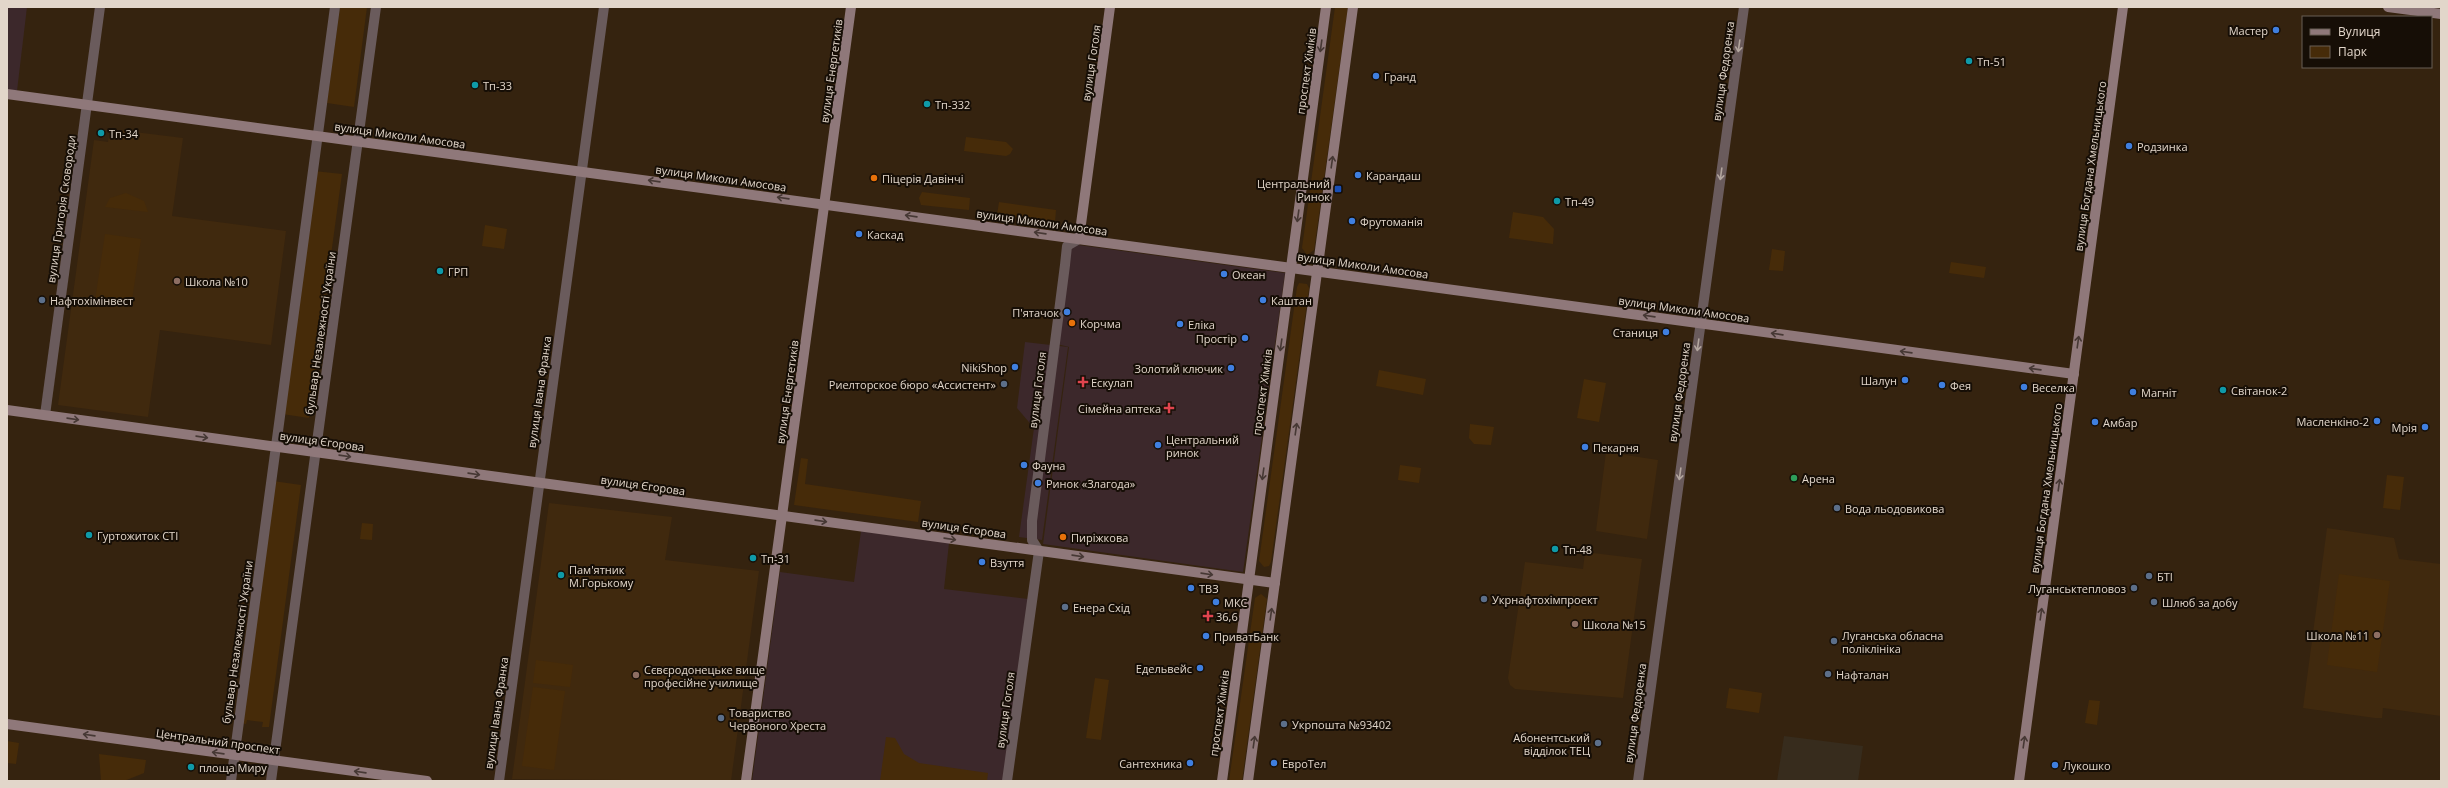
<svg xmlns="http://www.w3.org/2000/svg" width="2448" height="788" font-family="'Open Sans',sans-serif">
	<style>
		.commercial { fill: #3c282b }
		.built { fill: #40290e }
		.medical { fill: #372c1d }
		.green { fill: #462b09 }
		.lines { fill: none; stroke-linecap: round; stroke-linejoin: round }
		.street { stroke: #6a5b5c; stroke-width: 10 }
		.secondary { stroke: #8f787a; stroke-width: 10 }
		.oneway { stroke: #463834 }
		.oneway2 { stroke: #b2a59e }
		.shop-dot { fill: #3f7fe0; stroke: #160e06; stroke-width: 1.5 }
		.culture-dot { fill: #0f9aa8; stroke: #160e06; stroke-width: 1.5 }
		.food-dot { fill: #e8710a; stroke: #160e06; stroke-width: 1.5 }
		.transit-dot { fill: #1a4fb4; stroke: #160e06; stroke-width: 1.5 }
		.education-dot { fill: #8d6e63; stroke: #160e06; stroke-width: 1.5 }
		.service-dot { fill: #5c6f8a; stroke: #160e06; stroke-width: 1.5 }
		.health-dot { fill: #e0444e; stroke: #160e06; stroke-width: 1.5 }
		.leisure-dot { fill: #2e9e5b; stroke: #160e06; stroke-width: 1.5 }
		.labels { text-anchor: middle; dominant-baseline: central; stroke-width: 4; stroke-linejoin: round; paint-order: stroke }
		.poi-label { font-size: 11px; fill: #e2d6ca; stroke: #160e06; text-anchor: start }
		.street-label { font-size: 11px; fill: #e2d6ca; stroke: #160e06 }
	</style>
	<rect width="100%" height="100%" fill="#35230f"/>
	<g class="commercial">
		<path d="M7,7H27L17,91L7,89Z"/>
		<path d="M1071,244L1285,273L1243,572L1043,544L1069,347L1057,344Z"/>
		<path d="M1025,342L1068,347L1042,540L1019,537L1034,428L1017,408Z"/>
		<path d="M861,531L949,543L944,589L1028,599L1003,781H752L780,572L854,582Z"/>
	</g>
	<g class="built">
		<path d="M110,129L183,138L172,216L286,231L271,345L160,330L148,417L58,405L94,140L108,142Z"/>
		<path d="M1606,452L1658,460L1647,539L1596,531Z"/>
		<path d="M549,503L672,517L665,560L759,571L731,781L512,779Z"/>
		<path d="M2327,528L2394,538L2399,559L2441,564V716L2383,708L2382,718H2375L2303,708Z"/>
		<path d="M1585,552L1642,559L1623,698L1515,689L1510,685L1508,678L1525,562L1583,569Z"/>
	</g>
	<path class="medical" d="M1784,736L1863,746L1858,781H1777Z"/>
	<g class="green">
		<path d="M340,7H367L354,107L327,103Z"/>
		<path d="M1335,7H1348L1314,250L1307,255L1302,248Z"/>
		<path d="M966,137L1006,142L1013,149L1010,154L1006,156L964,151Z"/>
		<path d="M314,171L342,174L309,418L282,414Z"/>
		<path d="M922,192L970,198L969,210L921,205L919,198Z"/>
		<path d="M126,193L144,201L148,212L105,207L110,198Z"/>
		<path d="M999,202L1056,210L1055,222L997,215Z"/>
		<path d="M1513,212L1543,217L1554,229L1553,244L1509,238Z"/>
		<path d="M485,225L507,229L504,249L482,246Z"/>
		<path d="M105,234L141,239L131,307L95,301Z"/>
		<path d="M1772,249L1785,251L1783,271L1769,270Z"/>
		<path d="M1951,262L1986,267L1984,278L1949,273Z"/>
		<path d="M1299,283L1307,284L1309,288L1271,562L1269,566L1264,567L1259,561L1297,287Z"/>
		<path d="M1379,370L1426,379L1423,395L1376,386Z"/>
		<path d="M1584,379L1606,383L1599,422L1577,418Z"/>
		<path d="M1470,424L1494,427L1491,445L1474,444L1469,438Z"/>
		<path d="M801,458L808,459L805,484L921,501L918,522L794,505Z"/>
		<path d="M1400,465L1421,468L1419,483L1398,480Z"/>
		<path d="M2387,475L2404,477L2400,510L2383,508Z"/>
		<path d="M273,481L301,485L269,727H262L263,722L247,720L246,724L240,723Z"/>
		<path d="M362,523L373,524L372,540L360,539Z"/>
		<path d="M2339,574L2390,581L2377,672L2327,665Z"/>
		<path d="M1261,594L1267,599L1242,781H1229L1255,598Z"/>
		<path d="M536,660L573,665L570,687L533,683Z"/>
		<path d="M1095,678L1109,680L1101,740L1086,738Z"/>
		<path d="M533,687L565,691L554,770L522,766Z"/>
		<path d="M1729,688L1762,693L1759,713L1726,708Z"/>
		<path d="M2089,700L2100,701L2097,725L2085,723Z"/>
		<path d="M886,737L895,738L904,754L919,763L988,773L987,781H880Z"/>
		<path d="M7,741L19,743L16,764L7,763Z"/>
		<path d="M99,754L146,760L144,773L124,781H101Z"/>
	</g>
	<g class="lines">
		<g class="street">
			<path d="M45,415L100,7"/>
			<path d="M231,781L335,7"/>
			<path d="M271,781L376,7"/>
			<path d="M499,781L604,7"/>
			<path d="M1007,781L1039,551L1032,540V521L1065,265L1067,246L1079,239"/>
			<path d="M1638,781L1744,7"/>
		</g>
		<g class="secondary">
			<path d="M2388,7L2441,14"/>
			<path d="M7,94L2074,374"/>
			<path d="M1079,239L1110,7"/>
			<path d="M7,410L1275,583"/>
			<path d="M7,724L427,781"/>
			<path d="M746,781L851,7"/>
			<path d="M1222,781L1326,7"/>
			<path d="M1248,781L1353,7"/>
			<path d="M2019,781L2123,7"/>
		</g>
	</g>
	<defs><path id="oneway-shaft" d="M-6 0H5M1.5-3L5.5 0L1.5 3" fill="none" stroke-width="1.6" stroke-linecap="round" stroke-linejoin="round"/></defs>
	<g class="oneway">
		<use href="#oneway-shaft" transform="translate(1321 46) rotate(98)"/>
		<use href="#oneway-shaft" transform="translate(1332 162) rotate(-82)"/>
		<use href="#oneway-shaft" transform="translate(654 181) rotate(-172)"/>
		<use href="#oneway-shaft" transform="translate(783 198) rotate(-172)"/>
		<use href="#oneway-shaft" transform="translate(911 216) rotate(-172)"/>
		<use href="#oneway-shaft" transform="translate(1298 216) rotate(98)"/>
		<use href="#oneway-shaft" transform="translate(1040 233) rotate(-172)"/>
		<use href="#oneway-shaft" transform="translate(1649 316) rotate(-172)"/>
		<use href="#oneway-shaft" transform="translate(1777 334) rotate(-172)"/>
		<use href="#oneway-shaft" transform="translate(2078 342) rotate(-82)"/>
		<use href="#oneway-shaft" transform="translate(1281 345) rotate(98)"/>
		<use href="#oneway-shaft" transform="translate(1906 352) rotate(-172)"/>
		<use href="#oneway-shaft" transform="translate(2035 369) rotate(-172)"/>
		<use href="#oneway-shaft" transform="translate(73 419) rotate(8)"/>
		<use href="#oneway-shaft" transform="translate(1296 429) rotate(-82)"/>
		<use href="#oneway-shaft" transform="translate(202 437) rotate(8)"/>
		<use href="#oneway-shaft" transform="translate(345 456) rotate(8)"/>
		<use href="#oneway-shaft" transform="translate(474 474) rotate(8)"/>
		<use href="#oneway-shaft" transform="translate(1263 474) rotate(98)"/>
		<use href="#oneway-shaft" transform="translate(2059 485) rotate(-82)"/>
		<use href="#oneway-shaft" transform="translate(821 521) rotate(8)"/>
		<use href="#oneway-shaft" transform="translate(950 539) rotate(8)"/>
		<use href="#oneway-shaft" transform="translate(1078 556) rotate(8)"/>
		<use href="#oneway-shaft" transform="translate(1207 574) rotate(8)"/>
		<use href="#oneway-shaft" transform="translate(1271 614) rotate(-82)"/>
		<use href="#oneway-shaft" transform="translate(2041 614) rotate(-82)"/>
		<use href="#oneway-shaft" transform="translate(89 735) rotate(-172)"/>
		<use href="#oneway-shaft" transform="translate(1254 742) rotate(-82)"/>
		<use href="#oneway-shaft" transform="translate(2024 742) rotate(-82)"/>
		<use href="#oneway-shaft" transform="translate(218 753) rotate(-172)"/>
		<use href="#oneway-shaft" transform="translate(360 772) rotate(-172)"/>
	</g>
	<g class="oneway2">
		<use href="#oneway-shaft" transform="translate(1739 46) rotate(98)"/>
		<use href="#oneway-shaft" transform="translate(1721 174) rotate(98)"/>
		<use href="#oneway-shaft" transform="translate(1698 345) rotate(98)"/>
		<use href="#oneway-shaft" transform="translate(1680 474) rotate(98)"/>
	</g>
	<g class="shop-dot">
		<circle cx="2276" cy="30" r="4"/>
		<circle cx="1376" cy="76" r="4"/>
		<circle cx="2129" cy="146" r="4"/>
		<circle cx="1358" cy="175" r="4"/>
		<circle cx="1352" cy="221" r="4"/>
		<circle cx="859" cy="234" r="4"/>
		<circle cx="1224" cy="274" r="4"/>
		<circle cx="1263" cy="300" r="4"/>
		<circle cx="1067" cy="312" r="4"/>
		<circle cx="1180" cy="324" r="4"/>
		<circle cx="1666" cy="332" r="4"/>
		<circle cx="1245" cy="338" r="4"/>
		<circle cx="1015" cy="367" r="4"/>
		<circle cx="1231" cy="368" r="4"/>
		<circle cx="1905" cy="380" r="4"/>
		<circle cx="1942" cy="385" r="4"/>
		<circle cx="2024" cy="387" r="4"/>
		<circle cx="2133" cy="392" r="4"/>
		<circle cx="2377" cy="421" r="4"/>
		<circle cx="2095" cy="422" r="4"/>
		<circle cx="2425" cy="427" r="4"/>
		<circle cx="1158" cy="445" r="4"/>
		<circle cx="1585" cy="447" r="4"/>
		<circle cx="1024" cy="465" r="4"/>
		<circle cx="1038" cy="483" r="4"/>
		<circle cx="982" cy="562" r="4"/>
		<circle cx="1191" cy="588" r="4"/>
		<circle cx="1216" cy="602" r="4"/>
		<circle cx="1206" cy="636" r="4"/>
		<circle cx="1200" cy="668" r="4"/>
		<circle cx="1190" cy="763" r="4"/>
		<circle cx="1274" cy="763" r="4"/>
		<circle cx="2055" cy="765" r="4"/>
	</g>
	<g class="culture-dot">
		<circle cx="1969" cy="61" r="4"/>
		<circle cx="475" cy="85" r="4"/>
		<circle cx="927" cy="104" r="4"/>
		<circle cx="101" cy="133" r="4"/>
		<circle cx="1557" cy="201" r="4"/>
		<circle cx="440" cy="271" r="4"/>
		<circle cx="2223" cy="390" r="4"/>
		<circle cx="89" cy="535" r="4"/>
		<circle cx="1555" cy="549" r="4"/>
		<circle cx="753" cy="558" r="4"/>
		<circle cx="561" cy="575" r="4"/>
		<circle cx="191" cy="767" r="4"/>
	</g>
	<g class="food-dot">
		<circle cx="874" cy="178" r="4"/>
		<circle cx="1072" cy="323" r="4"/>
		<circle cx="1063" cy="537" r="4"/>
	</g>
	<rect class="transit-dot" x="1334" y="185" width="8" height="8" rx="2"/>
	<g class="education-dot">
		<circle cx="177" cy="281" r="4"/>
		<circle cx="1575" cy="624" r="4"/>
		<circle cx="2377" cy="635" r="4"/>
		<circle cx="636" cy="675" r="4"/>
	</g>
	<g class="service-dot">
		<circle cx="42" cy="300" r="4"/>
		<circle cx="1004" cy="384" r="4"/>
		<circle cx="1837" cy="508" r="4"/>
		<circle cx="2149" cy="576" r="4"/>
		<circle cx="2134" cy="588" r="4"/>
		<circle cx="1484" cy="599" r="4"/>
		<circle cx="2154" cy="602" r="4"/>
		<circle cx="1065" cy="607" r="4"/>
		<circle cx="1834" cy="641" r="4"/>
		<circle cx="1828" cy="674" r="4"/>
		<circle cx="721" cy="718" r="4"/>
		<circle cx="1284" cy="724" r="4"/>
		<circle cx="1598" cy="743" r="4"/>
	</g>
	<g class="health-dot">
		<path d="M1081 376h4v4h4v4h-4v4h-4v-4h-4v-4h4z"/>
		<path d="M1167 402h4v4h4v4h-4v4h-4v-4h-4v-4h4z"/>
		<path d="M1206 610h4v4h4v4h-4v4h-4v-4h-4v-4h4z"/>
	</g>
	<circle class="leisure-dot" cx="1794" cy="478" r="4"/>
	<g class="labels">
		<g class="poi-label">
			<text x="2268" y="30" text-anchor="end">Мастер</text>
			<text x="1977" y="61">Тп-51</text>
			<text x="1384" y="76">Гранд</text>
			<text x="483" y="85">Тп-33</text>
			<text x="935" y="104">Тп-332</text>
			<text x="109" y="133">Тп-34</text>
			<text x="2137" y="146">Родзинка</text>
			<text x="1366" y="175">Карандаш</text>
			<text x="882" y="178">Піцерія Давiнчi</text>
			<text x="1330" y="183" text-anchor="end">Центральний<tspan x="1330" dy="13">Ринок</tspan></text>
			<text x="1565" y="201">Тп-49</text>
			<text x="1360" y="221">Фрутоманія</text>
			<text x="867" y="234">Каскад</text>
			<text x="448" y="271">ГРП</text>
			<text x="1232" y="274">Океан</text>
			<text x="185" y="281">Школа №10</text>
			<text x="50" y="300">Нафтохімінвест</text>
			<text x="1271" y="300">Каштан</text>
			<text x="1059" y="312" text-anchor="end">П'ятачок</text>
			<text x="1080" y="323">Корчма</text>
			<text x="1188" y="324">Еліка</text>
			<text x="1658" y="332" text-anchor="end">Станиця</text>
			<text x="1237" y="338" text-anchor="end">Простiр</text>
			<text x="1007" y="367" text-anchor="end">NikiShop</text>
			<text x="1223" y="368" text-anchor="end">Золотий ключик</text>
			<text x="1897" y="380" text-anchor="end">Шалун</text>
			<text x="1091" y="382">Ескулап</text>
			<text x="996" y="384" text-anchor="end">Риелторское бюро «Ассистент»</text>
			<text x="1950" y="385">Фея</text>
			<text x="2032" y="387">Веселка</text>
			<text x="2231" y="390">Світанок-2</text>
			<text x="2141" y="392">Магніт</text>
			<text x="1161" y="408" text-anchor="end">Сімейна аптека</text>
			<text x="2369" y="421" text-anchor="end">Масленкіно-2</text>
			<text x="2103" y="422">Амбар</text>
			<text x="2417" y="427" text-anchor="end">Мрія</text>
			<text x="1166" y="439">Центральний<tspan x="1166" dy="13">ринок</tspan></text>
			<text x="1593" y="447">Пекарня</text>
			<text x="1032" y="465">Фауна</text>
			<text x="1802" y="478">Арена</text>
			<text x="1046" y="483">Ринок «Злагода»</text>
			<text x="1845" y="508">Вода льодовикова</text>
			<text x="97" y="535">Гуртожиток СТІ</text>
			<text x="1071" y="537">Пиріжкова</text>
			<text x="1563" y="549">Тп-48</text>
			<text x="761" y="558">Тп-31</text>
			<text x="990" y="562">Взуття</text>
			<text x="569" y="569">Пам'ятник<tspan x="569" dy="13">М.Горькому</tspan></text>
			<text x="2157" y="576">БТІ</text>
			<text x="1199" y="588">ТВЗ</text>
			<text x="2126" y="588" text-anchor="end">Луганськтепловоз</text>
			<text x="1492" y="599">Укрнафтохімпроект</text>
			<text x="1224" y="602">МКС</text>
			<text x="2162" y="602">Шлюб за добу</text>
			<text x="1073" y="607">Енера Схід</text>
			<text x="1216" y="616">36,6</text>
			<text x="1583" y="624">Школа №15</text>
			<text x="1842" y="635">Луганська обласна<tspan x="1842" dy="13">поліклініка</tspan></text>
			<text x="2369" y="635" text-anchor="end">Школа №11</text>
			<text x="1214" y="636">ПриватБанк</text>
			<text x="1192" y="668" text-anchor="end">Едельвейс</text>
			<text x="644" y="669">Сєвєродонецьке вище<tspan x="644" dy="13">професійне училище</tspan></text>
			<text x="1836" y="674">Нафталан</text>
			<text x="729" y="712">Товариство<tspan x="729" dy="13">Червоного Хреста</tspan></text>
			<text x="1292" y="724">Укрпошта №93402</text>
			<text x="1590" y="737" text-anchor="end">Абонентський<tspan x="1590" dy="13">відділок ТЕЦ</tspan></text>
			<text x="1182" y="763" text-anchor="end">Сантехника</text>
			<text x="1282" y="763">ЕвроТел</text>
			<text x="2063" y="765">Лукошко</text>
			<text x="199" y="767">площа Миру</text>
		</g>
		<g class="street-label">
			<text transform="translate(1091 63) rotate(-82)">вулиця Гоголя</text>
			<text transform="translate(831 71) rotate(-82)">вулиця Енергетиків</text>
			<text transform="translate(1306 71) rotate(-82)">проспект Хіміків</text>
			<text transform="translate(1723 71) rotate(-82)">вулиця Федоренка</text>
			<text transform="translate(400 135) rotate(8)">вулиця Миколи Амосова</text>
			<text transform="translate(2090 166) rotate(-82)">вулиця Богдана Хмельницького</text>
			<text transform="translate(721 178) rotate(8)">вулиця Миколи Амосова</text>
			<text transform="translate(61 209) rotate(-82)">вулиця Григорія Сковороди</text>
			<text transform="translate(1042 222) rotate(8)">вулиця Миколи Амосова</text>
			<text transform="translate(1363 265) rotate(8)">вулиця Миколи Амосова</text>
			<text transform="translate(1684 309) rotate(8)">вулиця Миколи Амосова</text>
			<text transform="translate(320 333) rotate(-82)">бульвар Незалежності України</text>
			<text transform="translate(1037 390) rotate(-83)">вулиця Гоголя</text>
			<text transform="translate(539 392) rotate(-82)">вулиця Івана Франка</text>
			<text transform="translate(787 392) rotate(-82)">вулиця Енергетиків</text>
			<text transform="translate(1262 392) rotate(-82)">проспект Хіміків</text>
			<text transform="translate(1679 392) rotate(-82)">вулиця Федоренка</text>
			<text transform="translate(322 441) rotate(8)">вулиця Єгорова</text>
			<text transform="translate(643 485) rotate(8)">вулиця Єгорова</text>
			<text transform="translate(2046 488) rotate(-82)">вулиця Богдана Хмельницького</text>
			<text transform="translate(964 528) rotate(8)">вулиця Єгорова</text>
			<text transform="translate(237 642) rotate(-82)">бульвар Незалежності України</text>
			<text transform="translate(1005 710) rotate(-82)">вулиця Гоголя</text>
			<text transform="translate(496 713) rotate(-82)">вулиця Івана Франка</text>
			<text transform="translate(1219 713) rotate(-82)">проспект Хіміків</text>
			<text transform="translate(1635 713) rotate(-82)">вулиця Федоренка</text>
			<text transform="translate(218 741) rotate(8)">Центральний проспект</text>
		</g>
	</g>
	<rect width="2448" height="788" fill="none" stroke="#e2d6ca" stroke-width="16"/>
	<rect x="2302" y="16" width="130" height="52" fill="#160e06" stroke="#685e54"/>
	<rect x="2310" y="29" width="20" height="6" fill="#8f787a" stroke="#685e54"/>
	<text x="2338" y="36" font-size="12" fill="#e2d6ca">Вулиця</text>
	<rect x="2310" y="46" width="20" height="12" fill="#462b09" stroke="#685e54"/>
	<text x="2338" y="56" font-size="12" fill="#e2d6ca">Парк</text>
</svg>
